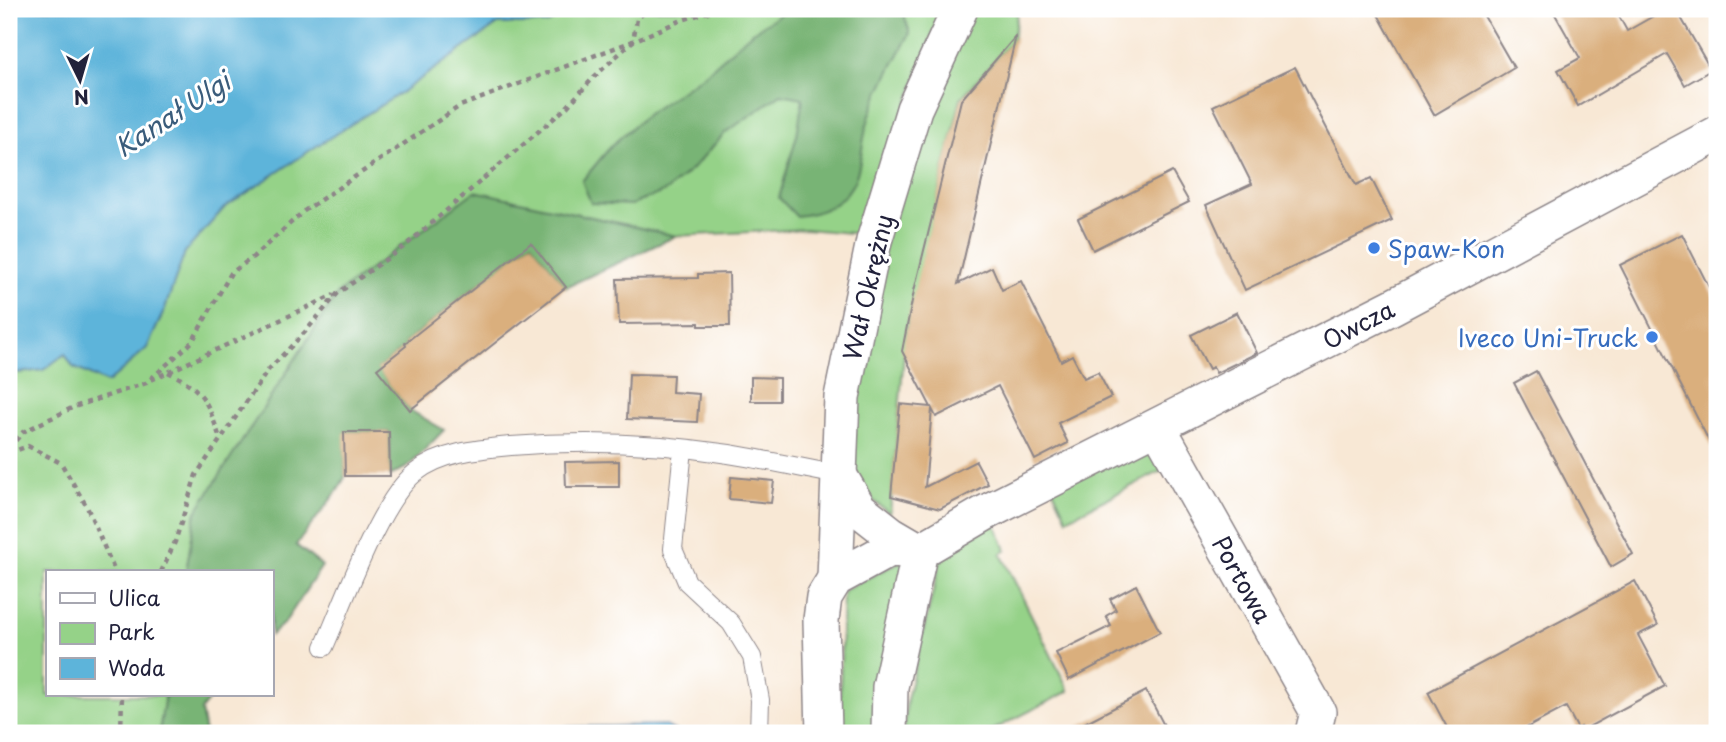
<svg xmlns="http://www.w3.org/2000/svg" width="1726" height="742" font-family="'Playpen Sans',sans-serif">
	<style>
		.green { fill: #95d288; stroke: #5c7a62; stroke-width: 2 }
		.forest { fill: #78b474; stroke: #4d6b58; stroke-width: 2 }
		.water { fill: #5db4da; stroke: #406b8a; stroke-width: 2 }
		.building { fill: #daaf7d }
		.lines { fill: none; stroke-linecap: round; stroke-linejoin: round }
		.lane-casing { stroke: #8d8588; stroke-width: 20 }
		.street-casing { stroke: #8d8588; stroke-width: 38 }
		.path { stroke: #8d8588; stroke-width: 4.5; stroke-dasharray: 5 5; stroke-linecap: butt }
		.lane { stroke: #fff; stroke-width: 18 }
		.street { stroke: #fff; stroke-width: 35 }
		.shop-dot { fill: #3f7fe0; stroke: #fff; stroke-width: 2.5 }
		.labels { text-anchor: middle; dominant-baseline: central; stroke-width: 6; stroke-linejoin: round; paint-order: stroke }
		.shop-label { font-size: 24px; fill: #366cbe; stroke: #fff; text-anchor: start }
		.street-label { font-size: 24px; fill: #22223b; stroke: #fff }
		.water-label { font-size: 26px; font-style: italic; fill: #3a5c7b; stroke: #fff }
	</style>
	<rect width="100%" height="100%" fill="#fff"/>
	<filter id="ink" filterUnits="userSpaceOnUse"><feTurbulence type="fractalNoise" baseFrequency=".0143" numOctaves="2"/><feDisplacementMap in="SourceGraphic" scale="14" xChannelSelector="R" yChannelSelector="G"/><feConvolveMatrix kernelMatrix="1 2 1 2 8 2 1 2 1" color-interpolation-filters="sRGB"/></filter>
	<filter id="wash" filterUnits="userSpaceOnUse"><feTurbulence type="fractalNoise" baseFrequency=".00686" numOctaves="4" result="noise"/><feDisplacementMap in="SourceGraphic" scale="28" xChannelSelector="R" yChannelSelector="G"/><feGaussianBlur stdDeviation="1.57" result="paint"/><feColorMatrix in="noise" values="0 0 0 0 0 0 0 0 0 0 0 0 0 0 0 0 0 1.4 0 .05"/><feComposite in="paint" operator="in"/></filter>
	<g filter="url(#wash)">
		<rect width="100%" height="100%" fill="#f8e8d5"/>
		<g class="green">
			<path d="M577,9H935L939,16L861,234L806,229L676,236L556,209L196,512L186,572H47V695H165L159,733H9V374L43,370L65,354L73,367L107,383L147,348L164,311L185,252L224,208L315,147L402,92L498,24H546Z"/>
			<path d="M972,9H1018L1013,40L961,98L906,332L890,514L848,480L842,397L895,190Z"/>
			<path d="M1160,436L1175,464L1067,519L1052,487Z"/>
			<path d="M994,520L1006,550L1001,554L1069,691L987,733H904L907,699L945,542Z"/>
			<path d="M920,551L889,733H839L843,591Z"/>
		</g>
		<g class="forest">
			<path d="M788,9H902L910,33C895,63 876,92 867,125C861,144 862,170 851,187C839,207 818,214 796,216L779,198L797,135L803,98L781,94L725,133L692,169L666,191L631,205L591,203L582,181L612,145L647,114L704,75L751,33Z"/>
			<path d="M475,191L676,236L566,287L531,243L405,343L406,346L378,369L410,410L444,430L409,466L390,476L389,432H345V477L338,490L296,545L322,566L285,622L271,635V572H186L196,512L338,293Z"/>
			<path d="M165,695H213L201,710L205,733H159Z"/>
		</g>
		<g class="water">
			<path d="M9,9H577L546,24H498L402,92L315,147L224,208L185,252L164,311L147,348L107,383L73,367L65,354L43,370L9,374Z"/>
			<path d="M664,725L679,733H472L510,728Z"/>
		</g>
		<g id="blocks">
			<g class="building">
				<path d="M1375,9H1480L1514,68L1434,115Z"/>
				<path d="M1552,9H1615L1627,31L1666,9H1676L1711,70L1685,85L1667,54L1578,106L1558,70L1580,58Z"/>
				<path d="M1016,36L958,284L992,267L1002,290L1021,281L1061,361L1072,355L1084,378L1098,372L1111,397L1058,423L1068,443L1035,460L998,386L936,417L932,409L925,487L976,461L988,484L940,509L891,496L900,404L931,407L902,351L914,291L961,100Z"/>
				<path d="M1295,67L1356,185L1371,178L1392,220L1245,290L1206,205L1252,184L1213,106Z"/>
				<path d="M1172,172L1189,202L1093,250L1078,219Z"/>
				<path d="M1682,234L1717,303V457L1620,265Z"/>
				<path d="M531,243L566,287L410,410L377,369L406,346L405,343Z"/>
				<path d="M729,273L730,326H699V323L619,324L617,279L698,278V274Z"/>
				<path d="M1237,312L1257,353L1216,373L1213,367L1209,369L1191,335Z"/>
				<path d="M1536,371L1633,554L1611,567L1514,383Z"/>
				<path d="M629,374L673,375L672,392L699,394L697,422L627,419Z"/>
				<path d="M751,377L779,378V401H751Z"/>
				<path d="M344,432H389L390,476H345Z"/>
				<path d="M619,461V487H566L565,462Z"/>
				<path d="M731,477L774,481L771,503L729,499Z"/>
				<path d="M1635,581L1658,625L1638,635L1665,686L1583,730L1581,727L1578,729L1566,707L1517,733H1450L1428,692Z"/>
				<path d="M1136,585L1160,632L1069,680L1056,653L1111,626L1106,616L1116,610L1110,599Z"/>
				<path d="M1146,691L1168,733H1065L1129,700Z"/>
			</g>
		</g>
	</g>
	<g filter="url(#ink)">
		<use href="#blocks" fill-opacity="0" stroke="#8d8588" stroke-width="2"/>
		<g class="lines">
			<defs>
				<g id="lane">
					<path d="M683,449L673,549L687,582L731,623L752,657L760,700L759,733"/>
					<path d="M324,647C344,602 379,502 415,473C441,452 479,449 511,446C583,440 658,443 729,454C766,460 802,468 839,475"/>
				</g>
				<g id="street">
					<path d="M1158,427L1318,712L1313,733"/>
					<path d="M839,475L859,509L891,534L920,551L890,687L889,733"/>
					<path d="M835,579L842,397L874,241L914,109L960,9"/>
					<path d="M824,733L821,620L824,597L835,579L890,549L920,551L985,513L1392,307L1717,134"/>
				</g>
			</defs>
			<use href="#lane" class="lane-casing"/>
			<use href="#street" class="street-casing"/>
			<g class="path">
				<path d="M168,372C205,390 207,402 220,438"/>
				<path d="M151,380L334,295"/>
				<path d="M9,448L23,432L74,407L146,383L192,342L231,273L253,257L304,211L460,106L633,41L637,19L648,9"/>
				<path d="M9,453L28,446L61,463L87,507L115,572"/>
				<path d="M161,572L175,542L196,475L269,369L305,332L338,293L405,246L567,107L594,77L633,41L682,20L718,9"/>
				<path d="M121,733L122,695"/>
			</g>
			<use href="#lane" class="lane"/>
			<use href="#street" class="street"/>
		</g>
	</g>
	<g class="shop-dot">
		<circle cx="1374" cy="248" r="7"/>
		<circle cx="1652" cy="337" r="7"/>
	</g>
	<g class="labels">
		<g class="shop-label">
			<text x="1388" y="248">Spaw-Kon</text>
			<text x="1638" y="337" text-anchor="end">Iveco Uni-Truck</text>
		</g>
		<g class="street-label">
			<text transform="translate(867 287) rotate(-77)">Wał Okrężny</text>
			<text transform="translate(1358 324) rotate(-27)">Owcza</text>
			<text transform="translate(1243 579) rotate(61)">Portowa</text>
		</g>
		<g class="water-label">
			<text transform="translate(172 114) rotate(-33)">Kanał Ulgi</text>
		</g>
	</g>
	<rect width="1726" height="742" fill="none" stroke="#fff" stroke-width="35"/>
	<rect x="46" y="570" width="228" height="126" fill="#ffffff" stroke="#a7a7b1" stroke-width="2"/>
	<rect x="60" y="593" width="35" height="10" fill="#ffffff" stroke="#a7a7b1" stroke-width="2"/>
	<text x="108" y="606" font-size="21" fill="#22223b">Ulica</text>
	<rect x="60" y="623" width="35" height="21" fill="#95d288" stroke="#a7a7b1" stroke-width="2"/>
	<text x="108" y="640" font-size="21" fill="#22223b">Park</text>
	<rect x="60" y="658" width="35" height="21" fill="#5db4da" stroke="#a7a7b1" stroke-width="2"/>
	<text x="108" y="676" font-size="21" fill="#22223b">Woda</text>
	<g transform="translate(80 80) rotate(175)" stroke="#ffffff" stroke-width="5" paint-order="stroke">
	<path d="M0-5L12 26L0 18L-12 26Z" fill="#22223b"/>
	<text y="-10" font-size="19" font-weight="bold" text-anchor="middle" fill="#22223b">N</text>
	</g>
</svg>
